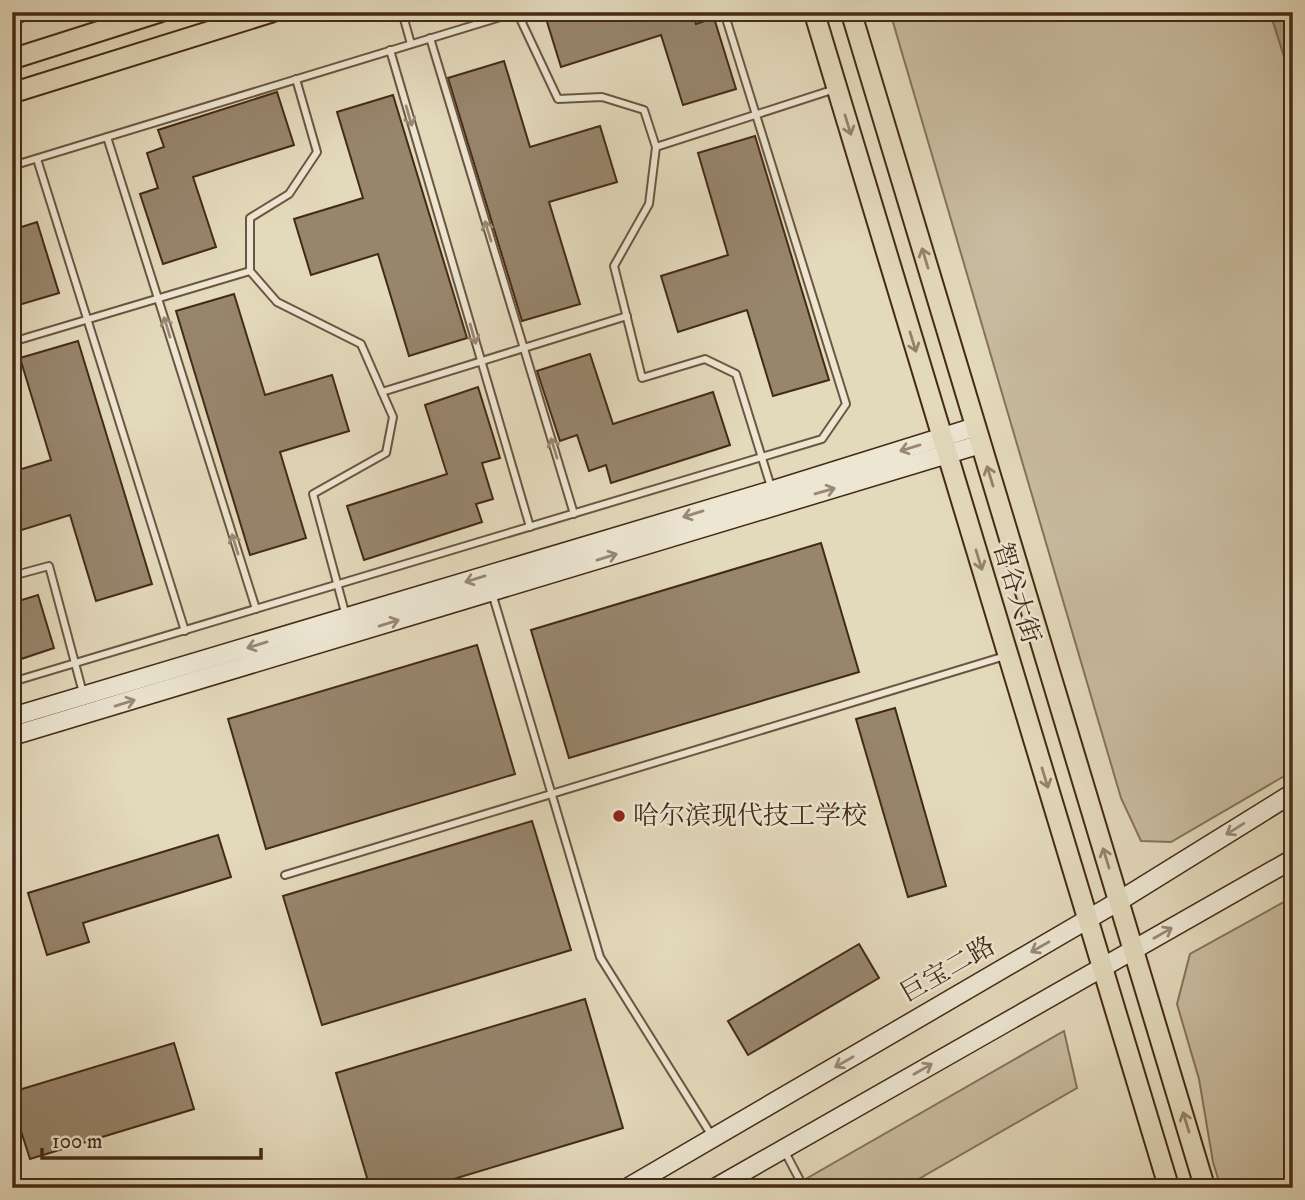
<svg xmlns="http://www.w3.org/2000/svg" width="1305" height="1200" font-family="'IM FELL DW Pica','Noto Serif SC',serif">
	<style>
		.green { fill: #c8bb9f; stroke: #86725a; stroke-width: 2 }
		.water { fill: #ad9e83; stroke: #837057; stroke-width: 2 }
		.building { fill: #97856c; stroke: #442a16; stroke-width: 2 }
		.lines { fill: none; stroke-linecap: round; stroke-linejoin: round }
		.lane-casing { stroke: #6c563f; stroke-width: 10 }
		.secondary-casing { stroke: #442a16; stroke-width: 21 }
		.primary-casing { stroke: #442a16; stroke-width: 23 }
		.lane { stroke: #ede6d3; stroke-width: 6 }
		.secondary { stroke: #ede6d3; stroke-width: 18 }
		.primary { stroke: #e3d9bb; stroke-width: 19 }
		.oneway { stroke: #988874 }
		.oneway2 { stroke: #948268 }
		.poi-dot { fill: #8f2418; stroke: #ede6d3; stroke-width: 2.5 }
		.labels { text-anchor: middle; dominant-baseline: central; stroke-width: 5; stroke-linejoin: round; paint-order: stroke }
		.street-label { font-size: 26px; fill: #442a16; stroke: #ede6d3 }
		.poi-label { font-size: 26px; fill: #442a16; stroke: #ede6d3; text-anchor: start }
	</style>
	<rect width="100%" height="100%" fill="#e3d9bb"/>
	<filter id="stains"><feTurbulence type="fractalNoise" baseFrequency=".00286" numOctaves="4"/><feColorMatrix values="0 0 0 0 .2 0 0 0 0 .09 0 0 0 0 .02 0 0 0 .5 -.17"/></filter>
	<radialGradient id="worn" r=".72"><stop offset=".6" stop-color="#630" stop-opacity="0"/><stop offset="1" stop-color="#630" stop-opacity=".3"/></radialGradient>
	<g class="green">
		<path d="M890,12H1270L1293,85V771L1171,842L1141,841L1121,798Z"/>
		<path d="M1293,897V1188H1221L1213,1162L1199,1079L1177,1004L1190,954Z"/>
		<path d="M1064,1031L1077,1088L903,1188H790Z"/>
	</g>
	<path class="water" d="M1270,12H1293V85Z"/>
	<g class="building">
		<path d="M544,12H693L696,24L714,18L736,89L683,105L661,35L561,67Z"/>
		<path d="M504,61L530,147L600,126L617,182L549,202L580,304L522,321L448,78Z"/>
		<path d="M277,92L294,145L193,177L216,247L163,264L140,194L158,188L147,153L164,147L158,130Z"/>
		<path d="M393,95L467,338L409,356L378,254L311,275L294,219L363,198L337,112Z"/>
		<path d="M755,136L829,380L773,396L747,310L678,332L661,276L728,255L698,153Z"/>
		<path d="M37,222L59,293L12,307V230Z"/>
		<path d="M234,294L265,395L332,375L349,431L280,452L306,538L250,555L176,311Z"/>
		<path d="M78,341L152,584L96,601L70,515L12,533V472L51,460L20,358Z"/>
		<path d="M590,354L613,424L713,392L730,445L611,483L606,465L589,471L577,435L560,441L537,371Z"/>
		<path d="M478,387L500,458L482,463L493,499L476,504L482,522L364,560L347,506L447,474L425,405Z"/>
		<path d="M821,543L859,672L569,758L531,630Z"/>
		<path d="M38,595L54,648L12,662V603Z"/>
		<path d="M477,645L515,774L266,849L228,719Z"/>
		<path d="M895,708L946,886L908,897L856,719Z"/>
		<path d="M532,821L571,950L322,1025L283,896Z"/>
		<path d="M218,835L231,877L83,923L89,942L47,955L28,893Z"/>
		<path d="M859,944L879,978L748,1055L728,1021Z"/>
		<path d="M585,999L623,1128L424,1188H370L336,1073Z"/>
		<path d="M174,1043L194,1109L30,1159L12,1103V1092Z"/>
	</g>
	<g class="lines">
		<defs>
			<g id="lane">
				<path d="M402,12L411,44"/>
				<path d="M517,12L558,99L602,97L644,110L656,147L649,204L614,266L642,378L705,359L736,374L771,487"/>
				<path d="M430,38L574,514"/>
				<path d="M390,50L530,527"/>
				<path d="M296,79L317,152L289,194L250,218V271L277,302L361,344L393,417L386,453L313,494L346,616"/>
				<path d="M107,137L256,609"/>
				<path d="M656,147L835,89"/>
				<path d="M37,159L185,631"/>
				<path d="M12,166L517,12"/>
				<path d="M12,342L250,271"/>
				<path d="M382,392L627,316"/>
				<path d="M12,576L49,566L83,693"/>
				<path d="M492,593L600,957L712,1136"/>
				<path d="M12,682L822,439L846,404L724,12"/>
				<path d="M285,875L1005,656"/>
				<path d="M784,1150L804,1188"/>
			</g>
			<g id="secondary">
				<path d="M12,717L773,490L975,427"/>
				<path d="M12,736L981,444"/>
				<path d="M627,1188L1119,901L1293,793"/>
				<path d="M715,1188L1293,859"/>
			</g>
			<g id="primary">
				<path d="M814,12L1169,1188"/>
				<path d="M851,12L1205,1188"/>
				<path d="M12,14L19,12"/>
				<path d="M12,59L160,12"/>
				<path d="M12,93L272,12"/>
			</g>
		</defs>
		<use href="#lane" class="lane-casing"/>
		<use href="#secondary" class="secondary-casing"/>
		<use href="#primary" class="primary-casing"/>
		<use href="#lane" class="lane"/>
		<use href="#secondary" class="secondary"/>
		<use href="#primary" class="primary"/>
	</g>
	<defs><path id="oneway-shaft" d="M-6 0H5M1.5-3L5.5 0L1.5 3" fill="none" stroke-width="1.6" stroke-linecap="round" stroke-linejoin="round" transform="scale(1.75)"/></defs>
	<g class="oneway">
		<use href="#oneway-shaft" transform="translate(409 116) rotate(74)"/>
		<use href="#oneway-shaft" transform="translate(488 231) rotate(-107)"/>
		<use href="#oneway-shaft" transform="translate(167 327) rotate(-107)"/>
		<use href="#oneway-shaft" transform="translate(473 334) rotate(74)"/>
		<use href="#oneway-shaft" transform="translate(554 448) rotate(-107)"/>
		<use href="#oneway-shaft" transform="translate(910 448) rotate(163)"/>
		<use href="#oneway-shaft" transform="translate(825 491) rotate(-16)"/>
		<use href="#oneway-shaft" transform="translate(693 514) rotate(163)"/>
		<use href="#oneway-shaft" transform="translate(235 544) rotate(-107)"/>
		<use href="#oneway-shaft" transform="translate(607 557) rotate(-17)"/>
		<use href="#oneway-shaft" transform="translate(475 579) rotate(163)"/>
		<use href="#oneway-shaft" transform="translate(389 623) rotate(-17)"/>
		<use href="#oneway-shaft" transform="translate(257 645) rotate(163)"/>
		<use href="#oneway-shaft" transform="translate(125 703) rotate(-17)"/>
		<use href="#oneway-shaft" transform="translate(1235 829) rotate(148)"/>
		<use href="#oneway-shaft" transform="translate(1163 933) rotate(-30)"/>
		<use href="#oneway-shaft" transform="translate(1040 947) rotate(150)"/>
		<use href="#oneway-shaft" transform="translate(844 1062) rotate(150)"/>
		<use href="#oneway-shaft" transform="translate(923 1069) rotate(-30)"/>
	</g>
	<g class="oneway2">
		<use href="#oneway-shaft" transform="translate(848 125) rotate(73)"/>
		<use href="#oneway-shaft" transform="translate(925 258) rotate(-107)"/>
		<use href="#oneway-shaft" transform="translate(913 342) rotate(73)"/>
		<use href="#oneway-shaft" transform="translate(990 476) rotate(-107)"/>
		<use href="#oneway-shaft" transform="translate(979 560) rotate(73)"/>
		<use href="#oneway-shaft" transform="translate(1045 778) rotate(73)"/>
		<use href="#oneway-shaft" transform="translate(1106 858) rotate(-107)"/>
		<use href="#oneway-shaft" transform="translate(1186 1122) rotate(-107)"/>
	</g>
	<circle class="poi-dot" cx="619" cy="816" r="7"/>
	<g class="labels">
		<g class="street-label">
			<text transform="translate(1016 593) rotate(73)">智谷大街</text>
			<text transform="translate(948 970) rotate(-30)">巨宝二路</text>
		</g>
		<g class="poi-label">
			<text x="633" y="816">哈尔滨现代技工学校</text>
		</g>
	</g>
	<rect width="1305" height="1200" fill="none" stroke="#e3d9bb" stroke-width="42"/>
	<rect x="14" y="14" width="1277" height="1172" fill="none" stroke="#442a16" stroke-width="3.5"/>
	<rect x="21" y="21" width="1263" height="1158" fill="none" stroke="#442a16" stroke-width="2"/>
	<path d="M42 1148v10h219v-10" fill="none" stroke="#442a16" stroke-width="3.5"/>
	<text x="52" y="1148" font-size="21" fill="#442a16" stroke="#ede6d3" stroke-width="5" paint-order="stroke">100 m</text>
	<rect width="100%" height="100%" filter="url(#stains)"/>
	<rect width="100%" height="100%" fill="url(#worn)"/>
</svg>
